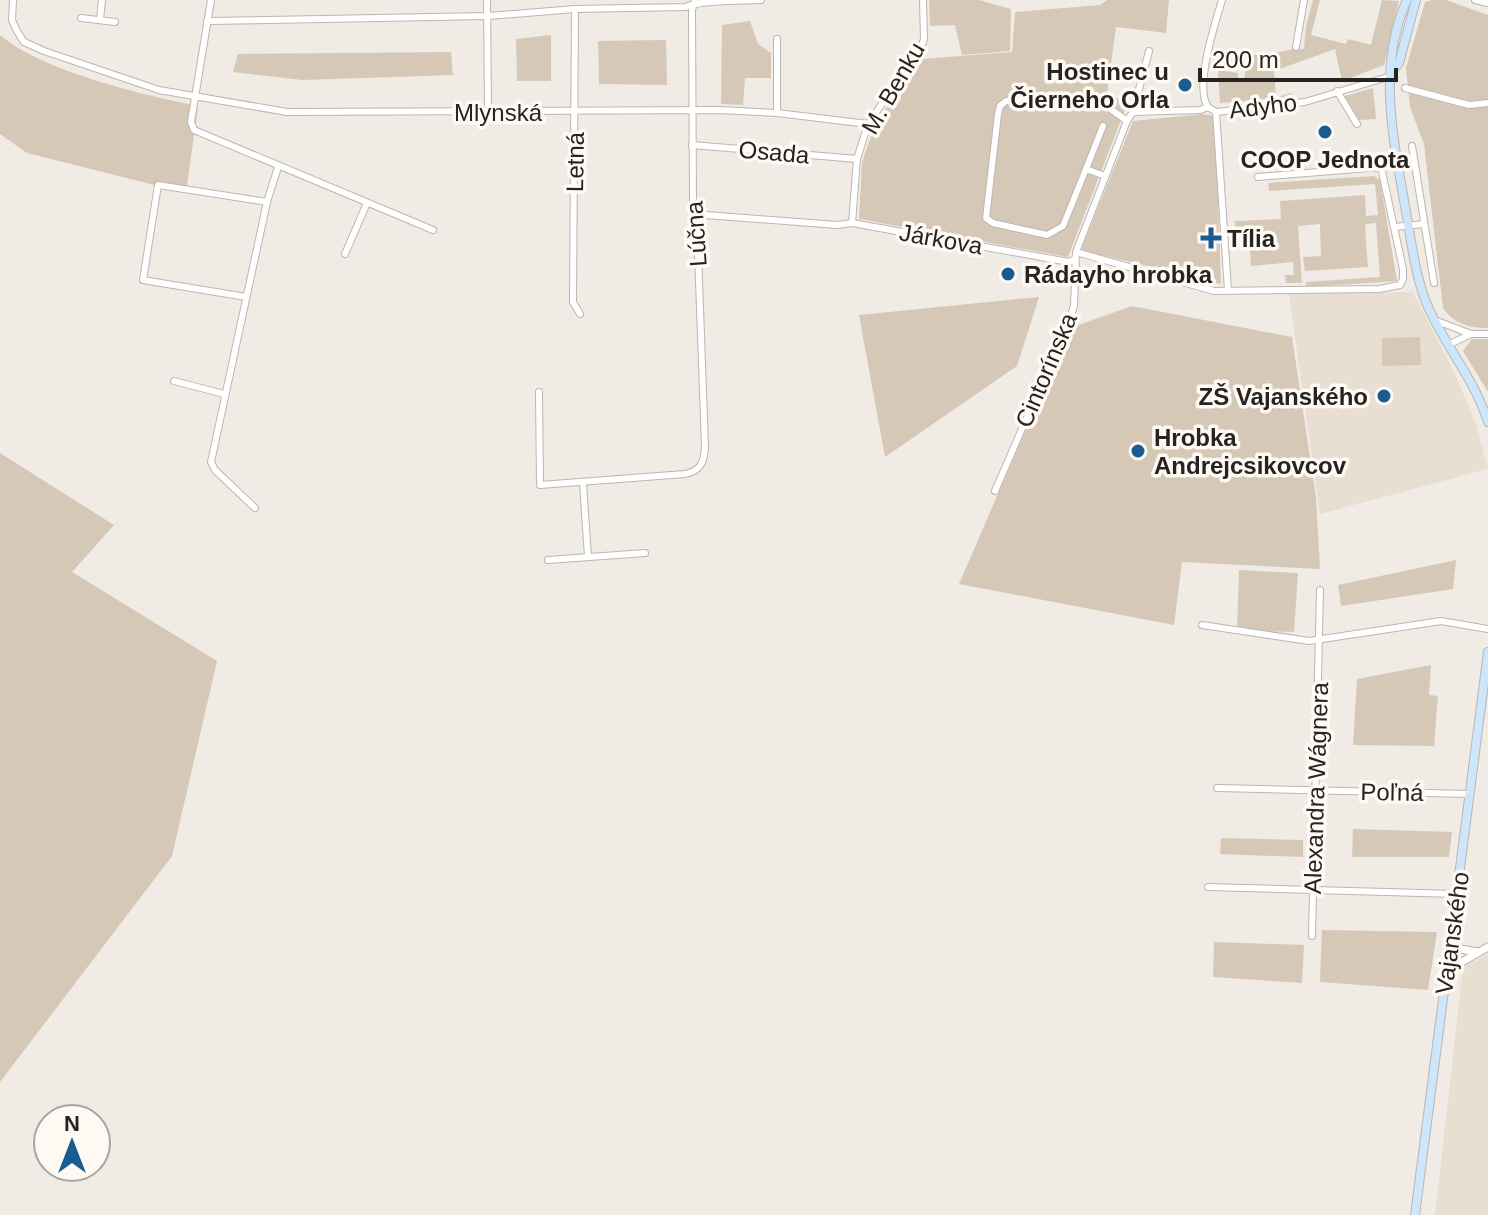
<svg xmlns="http://www.w3.org/2000/svg" width="1488" height="1215" font-family="Helvetica,sans-serif">
	<style>
		.built { fill: #e8dfd2 }
		.green { fill: #d6c8b7 }
		.lines { fill: none; stroke-linecap: round; stroke-linejoin: round }
		.minor-casing { stroke: #bbb6b0; stroke-width: 8 }
		.tertiary-casing { stroke: #bbb6b0; stroke-width: 9 }
		.secondary-casing { stroke: #bbb6b0; stroke-width: 10 }
		.minor { stroke: #fff; stroke-width: 6 }
		.tertiary { stroke: #fff; stroke-width: 7 }
		.secondary { stroke: #cde6fb; stroke-width: 8 }
		.poi-dot { fill: #1a5b90; stroke: #fef9f2; stroke-width: 3 }
		.labels { text-anchor: middle; dominant-baseline: central; stroke-width: 7; stroke-linejoin: round; paint-order: stroke }
		.poi-label { font-size: 24px; font-weight: bold; fill: #262422; stroke: #fef9f2; text-anchor: start }
		.street-label { font-size: 24px; fill: #262422; stroke: #fef9f2 }
	</style>
	<rect width="100%" height="100%" fill="#f0ebe5"/>
	<g class="built">
		<path d="M1413,292L1453,370L1475,421L1488,469L1320,514L1289,294Z"/>
		<path d="M1488,954V1215H1435L1463,967Z"/>
	</g>
	<g class="green">
		<path d="M929,0H979L1011,9L1010,51L962,55L955,25L930,26Z"/>
		<path d="M1107,0H1169L1166,33L1116,27L1107,95L1128,102L1068,257L859,219L862,162L876,122L923,59L1012,52L1015,12L1100,5Z"/>
		<path d="M1313,0H1320L1311,35L1346,44L1348,39L1371,45L1382,0L1399,1L1384,65L1342,81L1335,49L1274,71L1276,97L1292,93L1293,97L1220,103L1218,70L1238,73V78L1244,79L1248,54C1273,58 1280,48 1304,49L1306,26Z"/>
		<path d="M1432,0H1446L1488,15V328C1469,328 1454,324 1443,308L1424,144L1410,107L1406,68L1425,2Z"/>
		<path d="M750,21L758,44L771,53V78H745L743,105L721,104L722,25Z"/>
		<path d="M0,35C42,71 143,95 198,106L186,193L27,153L0,134Z"/>
		<path d="M551,35V81H517L516,39Z"/>
		<path d="M666,40L667,85L599,84L598,41Z"/>
		<path d="M451,52L453,75L302,80L233,72L238,54Z"/>
		<path d="M1373,88L1376,119L1359,120L1345,96Z"/>
		<path d="M1203,114L1215,116L1221,284L1081,250L1133,121Z"/>
		<path d="M1374,176L1380,180L1397,281L1306,287V282L1380,277L1376,223L1366,224L1365,228L1368,267L1305,271L1303,257L1321,256L1320,224L1298,226L1302,283H1286L1285,275H1294L1293,262L1251,266L1249,233L1236,234L1235,221L1281,219L1280,201L1365,195L1366,216L1378,215L1375,184L1269,191L1268,183Z"/>
		<path d="M1039,297L1017,366L885,457L859,315Z"/>
		<path d="M1132,306L1292,337L1316,498L1320,569L1182,562L1174,625L959,584L1049,376L1073,327Z"/>
		<path d="M1420,337L1421,365L1382,366V338Z"/>
		<path d="M1472,339H1488V392L1463,351Z"/>
		<path d="M0,453L114,525L72,572L217,661L172,856L0,1082Z"/>
		<path d="M1456,560L1453,589L1341,606L1338,585Z"/>
		<path d="M1239,570L1298,573L1294,632L1237,630Z"/>
		<path d="M1431,665L1429,695L1438,696L1434,746L1353,745L1357,679Z"/>
		<path d="M1353,829L1452,832L1449,857H1352Z"/>
		<path d="M1221,838L1303,840V857L1220,854Z"/>
		<path d="M1322,930L1437,932L1428,990L1320,982Z"/>
		<path d="M1214,942L1304,945L1302,983L1213,977Z"/>
	</g>
	<g class="lines">
		<defs>
			<g id="minor">
				<path d="M13,0L12,20L17,31L24,42L44,51L159,90L287,112L719,110L777,113L868,124"/>
				<path d="M211,0L191,122L194,130L433,230"/>
				<path d="M487,0L488,112"/>
				<path d="M1475,0L1488,3"/>
				<path d="M575,9L573,302L580,314"/>
				<path d="M81,18L115,22"/>
				<path d="M100,20L102,0"/>
				<path d="M207,21L488,16L575,9L686,7C698,0 744,1 761,0"/>
				<path d="M1296,47L1304,0"/>
				<path d="M1405,88L1469,105L1488,103"/>
				<path d="M1337,91L1357,124"/>
				<path d="M1208,107C1194,87 1215,24 1222,0"/>
				<path d="M1133,112L1200,110L1208,107L1216,112L1305,102L1391,76"/>
				<path d="M1216,112L1228,290"/>
				<path d="M777,113V39"/>
				<path d="M692,145L857,159"/>
				<path d="M1412,146L1434,283"/>
				<path d="M1086,169L1103,126"/>
				<path d="M1105,176L1086,169L1063,226L1047,235L993,223L986,218L998,114L1000,106L1006,101L1093,96L1127,121"/>
				<path d="M696,216L706,215L837,225L852,223L1069,262L1075,259"/>
				<path d="M852,223L857,159L868,124L921,48L924,39L923,0"/>
				<path d="M1395,227L1424,224"/>
				<path d="M1076,252L1214,291L1379,289L1400,285L1403,279V269L1381,167L1258,177"/>
				<path d="M345,254L367,203"/>
				<path d="M246,297L143,280L158,185L267,202L278,167"/>
				<path d="M1437,321L1471,334"/>
				<path d="M1450,344L1471,334H1488"/>
				<path d="M174,381L224,394"/>
				<path d="M539,392L540,485L685,474C701,471 704,462 705,447L697,225L693,203L692,10L695,0"/>
				<path d="M583,483L588,557"/>
				<path d="M995,491L1070,318L1074,306L1076,252L1127,121L1133,112L1149,51"/>
				<path d="M255,508L215,470L211,462L267,202"/>
				<path d="M548,560L645,553"/>
				<path d="M1202,625L1309,641L1441,621L1488,629"/>
				<path d="M1217,788L1470,794"/>
				<path d="M1208,887L1457,894"/>
				<path d="M1312,936L1320,590"/>
			</g>
			<g id="tertiary">
				<path d="M1451,939L1460,949L1478,952"/>
				<path d="M1446,971L1488,947"/>
			</g>
			<g id="secondary">
				<path d="M1407,0C1377,66 1393,137 1405,206C1411,238 1414,271 1426,302C1443,344 1474,377 1488,422"/>
				<path d="M1392,71L1399,63L1416,0"/>
				<path d="M1415,1215L1488,652"/>
			</g>
		</defs>
		<use href="#minor" class="minor-casing"/>
		<use href="#tertiary" class="tertiary-casing"/>
		<use href="#secondary" class="secondary-casing"/>
		<use href="#minor" class="minor"/>
		<use href="#tertiary" class="tertiary"/>
		<use href="#secondary" class="secondary"/>
	</g>
	<g class="poi-dot">
		<circle cx="1185" cy="85" r="8"/>
		<circle cx="1325" cy="132" r="8"/>
		<path d="M1207 226h8v8h8v8h-8v8h-8v-8h-8v-8h8z"/>
		<circle cx="1008" cy="274" r="8"/>
		<circle cx="1384" cy="396" r="8"/>
		<circle cx="1138" cy="451" r="8"/>
	</g>
	<g class="labels">
		<g class="poi-label">
			<text x="1169" y="71" text-anchor="end">Hostinec u<tspan x="1169" dy="28">Čierneho Orla</tspan></text>
			<text x="1325" y="159" text-anchor="middle">COOP Jednota</text>
			<text x="1227" y="238">Tília</text>
			<text x="1024" y="274">Rádayho hrobka</text>
			<text x="1368" y="396" text-anchor="end">ZŠ Vajanského</text>
			<text x="1154" y="437">Hrobka<tspan x="1154" dy="28">Andrejcsikovcov</tspan></text>
		</g>
		<g class="street-label">
			<text transform="translate(893 88) rotate(-60)">M. Benku</text>
			<text transform="translate(1263 106) rotate(-7)">Adyho</text>
			<text x="498" y="112">Mlynská</text>
			<text transform="translate(774 152) rotate(5)">Osada</text>
			<text transform="translate(575 162) rotate(-89)">Letná</text>
			<text transform="translate(696 234) rotate(-94)">Lúčna</text>
			<text transform="translate(941 239) rotate(10)">Járkova</text>
			<text transform="translate(1046 370) rotate(-67)">Cintorínska</text>
			<text transform="translate(1316 788) rotate(-88)">Alexandra Wágnera</text>
			<text transform="translate(1392 792) rotate(1)">Poľná</text>
			<text transform="translate(1452 933) rotate(-82)">Vajanského</text>
		</g>
	</g>
	<g transform="translate(72 1143)"><circle r="38" fill="#fef9f2" stroke="#a8a49f" stroke-width="2"/>
	<path d="M0-6L14 30L0 20L-14 30Z" fill="#1a5b90"/>
	<text y="-12" font-size="22" font-weight="bold" text-anchor="middle" fill="#262422">N</text>
	</g>
	<path d="M1200 68v12h196v-12" fill="none" stroke="#262422" stroke-width="4"/>
	<text x="1212" y="68" font-size="24" fill="#262422" stroke="#fef9f2" stroke-width="6" paint-order="stroke">200 m</text>
</svg>
